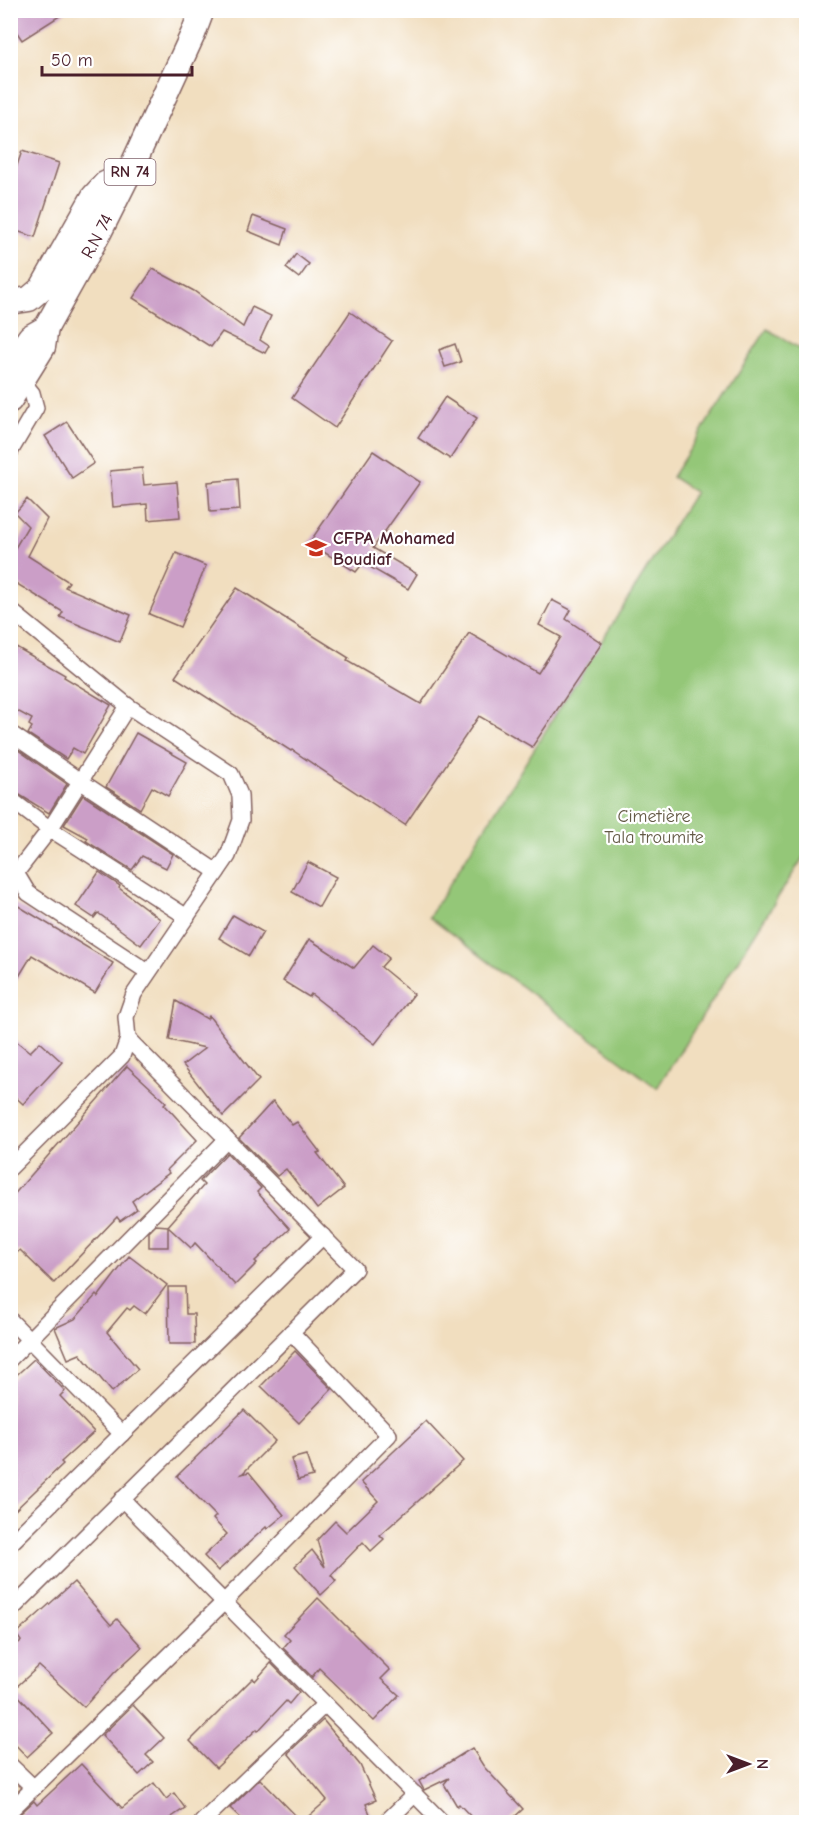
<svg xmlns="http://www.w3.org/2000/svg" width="817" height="1833" font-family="'Comic Neue',sans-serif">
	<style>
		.green { fill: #94c778; stroke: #6f7352; stroke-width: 1.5 }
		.building { fill: #cb9ec7 }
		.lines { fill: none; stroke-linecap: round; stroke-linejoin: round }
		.minor-casing { stroke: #84625f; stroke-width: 18 }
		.primary-casing { stroke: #84625f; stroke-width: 27 }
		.minor { stroke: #fff; stroke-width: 15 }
		.primary { stroke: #fff; stroke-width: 24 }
		.labels { text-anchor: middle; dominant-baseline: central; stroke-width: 4.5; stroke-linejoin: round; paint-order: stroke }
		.shield { fill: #fff; stroke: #80626b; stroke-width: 1.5 }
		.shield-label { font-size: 16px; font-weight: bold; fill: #4a1f2b }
		.street-label { font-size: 18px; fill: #4a1f2b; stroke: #fff }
		.poi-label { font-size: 18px; font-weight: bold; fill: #4a1f2b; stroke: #fff; text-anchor: start }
		.park-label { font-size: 18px; fill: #645a46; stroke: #fff }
	</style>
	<rect width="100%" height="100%" fill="#fff"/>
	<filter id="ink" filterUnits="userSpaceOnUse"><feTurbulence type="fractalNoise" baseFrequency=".0167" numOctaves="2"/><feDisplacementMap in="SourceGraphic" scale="12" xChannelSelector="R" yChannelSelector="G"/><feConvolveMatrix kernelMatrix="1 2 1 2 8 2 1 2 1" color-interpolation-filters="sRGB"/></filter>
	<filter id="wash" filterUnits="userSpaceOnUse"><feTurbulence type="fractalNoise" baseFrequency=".008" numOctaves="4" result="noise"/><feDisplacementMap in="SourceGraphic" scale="24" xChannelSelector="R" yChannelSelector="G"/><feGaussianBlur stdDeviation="1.35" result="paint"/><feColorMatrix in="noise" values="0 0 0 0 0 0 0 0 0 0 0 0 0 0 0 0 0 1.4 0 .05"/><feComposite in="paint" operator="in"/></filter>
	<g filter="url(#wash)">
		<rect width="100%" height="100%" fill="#f1debf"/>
		<path class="green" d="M767,329L806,352V853L657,1088L429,917L695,492L672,477Z"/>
		<g id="blocks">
			<g class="building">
				<path d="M10,10H69L22,40L10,22Z"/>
				<path d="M22,151L59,163L35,237L10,229V186Z"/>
				<path d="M253,216L287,229L282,245L248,231Z"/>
				<path d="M296,254L309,264L299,278L286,268Z"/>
				<path d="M153,269L194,291L243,327L252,307L271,316L260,340L269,346L265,353L222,332L211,347L133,298Z"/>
				<path d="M350,312L392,341L335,428L292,398Z"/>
				<path d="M455,344L461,362L445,367L439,350Z"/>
				<path d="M445,397L477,418L450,459L418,438Z"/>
				<path d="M67,422L94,463L72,478L45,436Z"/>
				<path d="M373,451L420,482L373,548L417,574L408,589L363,563L356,572L309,543Z"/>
				<path d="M142,468L144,485L177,482L180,517L148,520L147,504L113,507L110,471Z"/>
				<path d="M238,479L240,510L210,512L208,482Z"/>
				<path d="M27,499L47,519L28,556L69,582L65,587L131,615L120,642L60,617L63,612L14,582L10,587V545L15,548L28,526L15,513Z"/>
				<path d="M176,553L206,566L180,627L149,614Z"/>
				<path d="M237,588L349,658L347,661L421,704L469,633L538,673L561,637L539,625L552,600L571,610L566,619L602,643L532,747L479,716L405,825L292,750L291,751L175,677Z"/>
				<path d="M16,647L65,675L64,677L111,705L83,754L73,748L66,759L28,734L32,727L29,725L32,719L10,707V657Z"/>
				<path d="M136,733L187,762L168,796L152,787L140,809L106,787Z"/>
				<path d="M18,750L67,784L49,813L10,789V763Z"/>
				<path d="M83,795L173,854L166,868L142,856L132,870L86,841L88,838L64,825Z"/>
				<path d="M308,862L336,877L319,907L292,892Z"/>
				<path d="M99,872L120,886L119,888L160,919L141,945L98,913L94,918L76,906Z"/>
				<path d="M10,901L113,963L95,993L32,955L10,991Z"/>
				<path d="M233,915L263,932L249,956L219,938Z"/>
				<path d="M309,939L354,968L373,945L389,958L381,967L414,994L375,1044L311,994L309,997L283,981Z"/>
				<path d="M176,1001L207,1019L209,1016L259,1080L223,1116L183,1065L205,1048L169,1040Z"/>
				<path d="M10,1036L30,1052L40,1042L62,1062L23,1104L10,1092Z"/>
				<path d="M127,1066L166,1102L164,1104L197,1140L167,1170L169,1173L132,1201L137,1209L120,1221L117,1217L54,1283L20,1250L10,1259V1199Z"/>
				<path d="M273,1101L292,1125L297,1122L320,1152L317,1153L344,1188L317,1209L286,1169L277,1176L239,1138Z"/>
				<path d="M227,1153L261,1188L257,1192L290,1229L255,1261L257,1263L235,1285L195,1243L191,1248L168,1227V1247H149V1232L156,1225L168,1226L204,1185L200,1181Z"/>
				<path d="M129,1256L167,1285L145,1314L134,1306L130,1310L127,1308L107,1332L138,1369L112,1392L80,1354L68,1359L55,1328L75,1319L96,1295L98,1297Z"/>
				<path d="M168,1287H185L186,1314H194L195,1344H169Z"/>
				<path d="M295,1351L332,1389L299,1423L261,1386Z"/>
				<path d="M34,1359L65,1391L60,1396L94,1432L61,1462L63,1464L10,1515V1381Z"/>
				<path d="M244,1410L275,1441L242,1474L249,1472L284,1515L267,1529L266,1527L218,1571L204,1556L227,1534L213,1519L216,1516L177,1476Z"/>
				<path d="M426,1421L463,1461L380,1535L384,1539L371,1551L363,1542L331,1575L336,1581L321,1595L295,1566L312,1550L325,1567L317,1540L335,1521L346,1532L378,1501L361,1482Z"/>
				<path d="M306,1455L313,1476L298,1480L291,1459Z"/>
				<path d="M74,1582L111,1625L117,1619L142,1647L114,1673L84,1707L39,1666L13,1690L53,1733L27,1757L10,1739V1650L21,1641L16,1634Z"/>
				<path d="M318,1598L390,1670L381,1679L399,1695L374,1721L319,1668L312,1677L283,1648L290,1640L284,1634Z"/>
				<path d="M271,1663L299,1692L289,1704L286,1701L258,1731L257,1729L216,1768L190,1741L253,1678L255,1681Z"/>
				<path d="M133,1705L164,1738L146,1755L153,1762L139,1775L102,1735Z"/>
				<path d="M323,1720L360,1765L376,1800L366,1804L370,1814L352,1822H245L230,1808L260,1779L302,1822L327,1800L288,1753Z"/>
				<path d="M472,1748L484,1767L523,1809L509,1822H476L459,1804L457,1806L444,1784L449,1778L424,1790L419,1781Z"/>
				<path d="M81,1764L122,1808L154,1783L166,1799L174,1793L185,1808L164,1822H11L34,1801L37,1805Z"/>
			</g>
		</g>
	</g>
	<g filter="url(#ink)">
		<use href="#blocks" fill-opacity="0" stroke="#84625f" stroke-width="1.5"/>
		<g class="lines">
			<defs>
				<g id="minor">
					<path d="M10,452L36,408L32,393L22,381"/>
					<path d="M10,610L128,706L231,774L240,795L241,820L228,856L134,994L126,1017L128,1039L122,1056L10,1168"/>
					<path d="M10,733L80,781L217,872"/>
					<path d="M10,799L50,829L187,917"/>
					<path d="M10,869L16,873L28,893L148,972"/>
					<path d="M16,873L50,829L128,706"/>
					<path d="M10,1320L122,1434"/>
					<path d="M10,1359L227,1139"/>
					<path d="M122,1499L442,1822"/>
					<path d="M10,1544L323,1236"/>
					<path d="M10,1611L355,1269L128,1039"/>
					<path d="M10,1765L34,1788"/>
					<path d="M10,1811L224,1602L389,1435L291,1332"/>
					<path d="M202,1822L325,1704"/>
					<path d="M386,1822L415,1794"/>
				</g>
				<g id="primary">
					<path d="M10,302L29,299L42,288L94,196L105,184L129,173"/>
					<path id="s1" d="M46,328L99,233L129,173L193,34L202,10"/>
					<path d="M10,365L30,337L46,328L43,347L10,400"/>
				</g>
			</defs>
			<use href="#minor" class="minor-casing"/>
			<use href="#primary" class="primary-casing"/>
			<use href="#minor" class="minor"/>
			<use href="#primary" class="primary"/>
		</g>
	</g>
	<defs>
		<symbol id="university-bare" viewBox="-9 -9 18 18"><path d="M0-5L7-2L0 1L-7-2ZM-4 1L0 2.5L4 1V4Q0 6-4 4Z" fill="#c8321e" stroke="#fff" stroke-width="2.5" paint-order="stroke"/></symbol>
	</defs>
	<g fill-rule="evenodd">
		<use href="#university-bare" x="301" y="533" width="30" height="30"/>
	</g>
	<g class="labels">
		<rect class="shield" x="104.5" y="159" width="51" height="26" rx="4.5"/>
		<g class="shield-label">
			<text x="130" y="172">RN 74</text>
		</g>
		<g class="street-label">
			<text stroke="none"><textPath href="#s1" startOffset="105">R.N 74</textPath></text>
		</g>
		<g class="poi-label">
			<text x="333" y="538">CFPA Mohamed<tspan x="333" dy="21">Boudiaf</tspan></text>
		</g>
		<g class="park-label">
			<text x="654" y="816">Cimetière<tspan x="654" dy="21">Tala troumite</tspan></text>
		</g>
	</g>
	<rect width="817" height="1833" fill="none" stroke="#fff" stroke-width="36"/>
	<g transform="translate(748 1764) rotate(90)" stroke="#ffffff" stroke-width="4.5" paint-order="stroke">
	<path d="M0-4.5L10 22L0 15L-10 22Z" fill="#4a1f2b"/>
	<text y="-9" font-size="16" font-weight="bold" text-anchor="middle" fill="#4a1f2b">N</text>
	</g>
	<path d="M42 66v9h150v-9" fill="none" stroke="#4a1f2b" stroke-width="3"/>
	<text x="51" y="66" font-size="18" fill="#4a1f2b" stroke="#ffffff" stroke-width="4.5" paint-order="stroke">50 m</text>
</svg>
